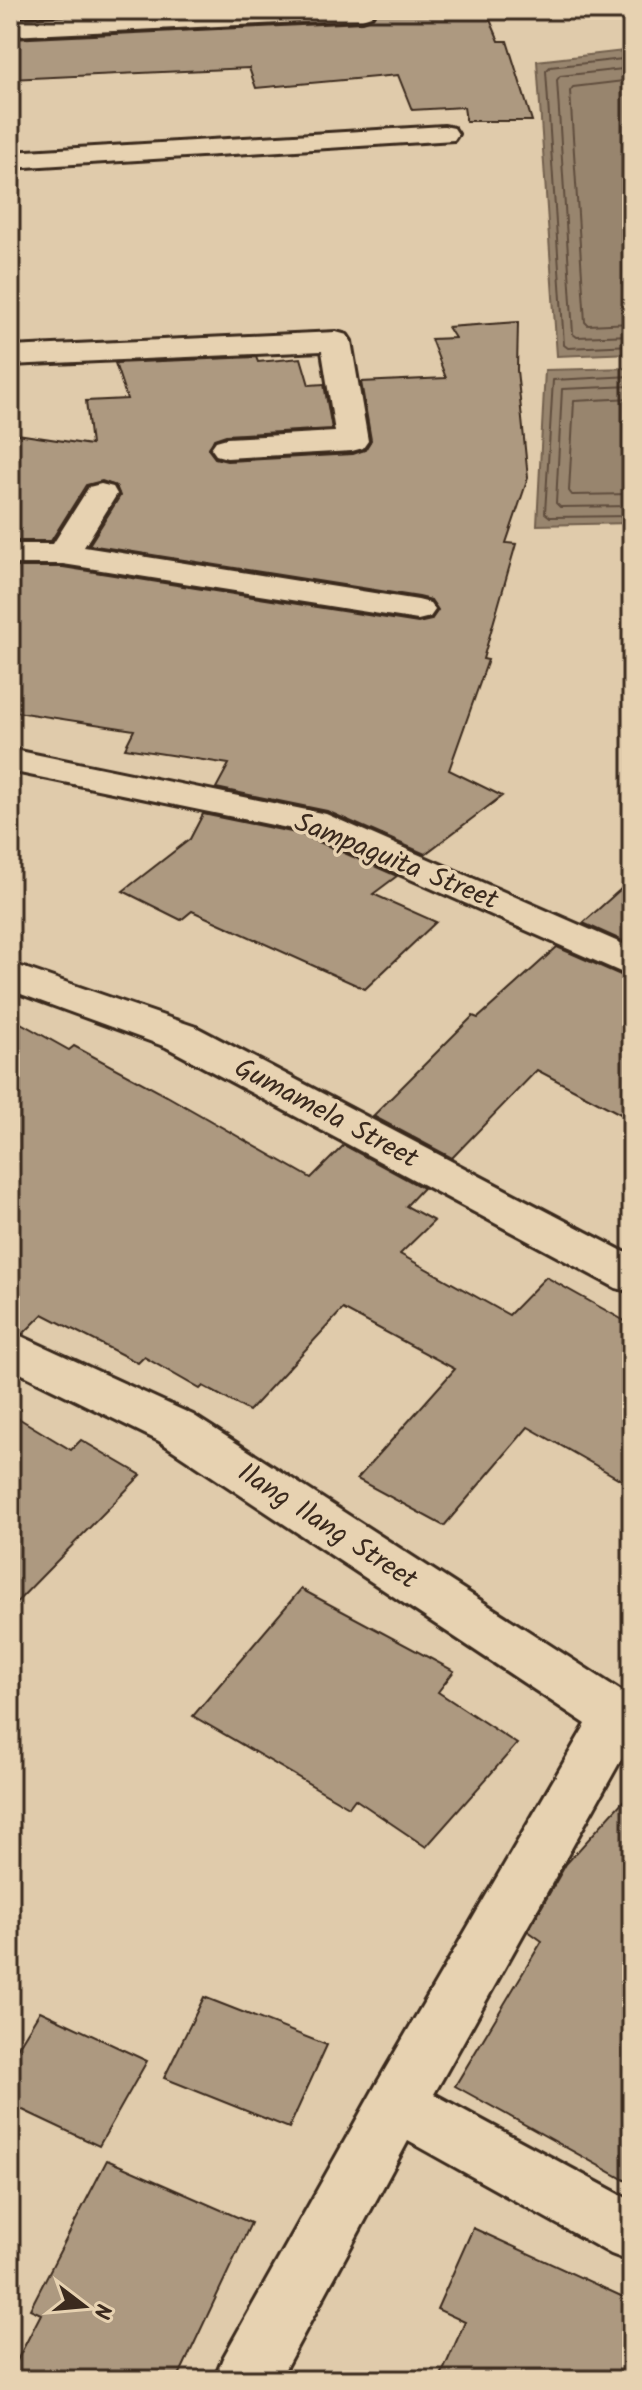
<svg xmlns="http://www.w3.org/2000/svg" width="642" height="2390" font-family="Kalam,sans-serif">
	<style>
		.water { fill: #98856e; stroke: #73614e; stroke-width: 2 }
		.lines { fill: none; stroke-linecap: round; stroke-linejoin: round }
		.shore { stroke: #604e3e; stroke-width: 2 }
		.building { fill: #ad9980; stroke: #3b2a1e; stroke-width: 2 }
		.minor-casing { stroke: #3b2a1e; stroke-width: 6 }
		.minor { fill: #e7d2b1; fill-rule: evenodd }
		.labels { text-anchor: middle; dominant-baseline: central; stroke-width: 7; stroke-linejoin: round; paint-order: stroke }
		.street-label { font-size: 28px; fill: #3b2a1e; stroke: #e7d2b1 }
	</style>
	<rect width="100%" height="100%" fill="#e0cbab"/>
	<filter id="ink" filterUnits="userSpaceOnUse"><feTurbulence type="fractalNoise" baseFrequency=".0125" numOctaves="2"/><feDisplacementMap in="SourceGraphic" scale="16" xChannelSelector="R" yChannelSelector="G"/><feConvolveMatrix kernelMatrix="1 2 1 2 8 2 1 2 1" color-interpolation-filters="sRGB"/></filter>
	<g filter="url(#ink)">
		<g class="water">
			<path d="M632,50V353L557,356L537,61Z"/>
			<path d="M632,368V523L537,525L545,370Z"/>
		</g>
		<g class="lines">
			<g class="shore">
				<path d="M632,58L550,67L546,71L564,345L568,348L632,345"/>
				<path d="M632,68L560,76L557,80L573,334L577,337L632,335"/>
				<path d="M632,80L573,87L570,91L585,322L588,325L632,323"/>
				<path d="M632,376L553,380L545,513L550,517L632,516"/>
				<path d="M632,386L562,389L556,503L560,507L632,506"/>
				<path d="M632,398L574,401L569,491L572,495L632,494"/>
			</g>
		</g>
		<g class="building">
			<path d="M10,10H161L10,17Z"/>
			<path d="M378,10H486L499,41H507L532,121H466L464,107L412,110L398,75L256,88L249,68L10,79V39L362,22L373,18Z"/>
			<path d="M518,322L517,370L528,478L506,543L516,544L483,659L488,660L449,770L502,796L425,854L327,811L216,788L229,764L125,748L134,730L10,711V567H63L418,623L431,620L438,610L431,600L419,597L89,545L120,496L116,486L102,481L86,485L51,541H10V433L91,445L86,401L127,399L115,363L256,357L258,362L301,358L309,385L324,384L332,429L226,435L214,439L209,450L215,458L227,461L353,454L365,450L371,440L361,382L446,378L431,339L455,338L448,327Z"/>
			<path d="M203,814L301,834L397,876L373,894L436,922L365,989L192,911L181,920L123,891L190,839Z"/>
			<path d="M632,879V945L583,923Z"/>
			<path d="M557,947L632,980V1120L537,1070L452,1158L373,1116L473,1016L478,1018Z"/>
			<path d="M10,1017L69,1050L74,1046L167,1096L311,1178L344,1145L423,1188L406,1206L434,1221L400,1254L509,1315L546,1277L632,1325V1486L528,1427L444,1526L357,1479L455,1369L343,1309L249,1411L203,1386L200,1389L144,1357L138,1363L43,1314L23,1334L10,1328Z"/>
			<path d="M10,1413L71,1450L81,1440L141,1475L10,1609Z"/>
			<path d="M301,1589L454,1671L438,1692L517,1744L426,1847L355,1799L349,1807L193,1716Z"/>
			<path d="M632,1791V2184L455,2086L542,1941L528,1931L566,1864Z"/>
			<path d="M204,1997L327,2045L289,2128L164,2078Z"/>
			<path d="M40,2011L147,2061L99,2146L10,2104V2060Z"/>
			<path d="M107,2160L251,2223L177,2380H10V2374L41,2314L30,2309Z"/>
			<path d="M473,2228L632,2301V2380H439L465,2322L437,2309Z"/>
		</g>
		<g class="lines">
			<defs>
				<g id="minor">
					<path d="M226,10L375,11L371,16L362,19L10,36V20Z"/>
					<path d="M444,126L454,128L458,134L454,140L10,168V152Z"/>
					<path d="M336,332L347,335L351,341L368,441L363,448L352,451L227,458L216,455L211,448L216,441L227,438L335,432L322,351L10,365V347Z"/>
					<path d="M101,484L113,487L117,494L84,547L418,600L430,603L435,610L430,617L418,620L63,564H10V544H53L89,487Z"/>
					<path d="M10,749L326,814L632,948V977L302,831L10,771Z"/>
					<path d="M10,963L196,1027L632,1256V1292L616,1288L166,1047L10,990Z"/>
					<path d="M10,1331L193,1415L632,1698V1748L628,1747L434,2094L632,2201V2262L611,2254L408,2141L279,2380H214L223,2358L376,2085L586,1724L159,1441L10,1368Z"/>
				</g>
			</defs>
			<use href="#minor" class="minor-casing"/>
			<use href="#minor" class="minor"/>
		</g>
	</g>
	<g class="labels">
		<g class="street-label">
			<text transform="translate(396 862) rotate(22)">Sampaguita Street</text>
			<text transform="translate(326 1114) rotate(28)">Gumamela Street</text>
			<text transform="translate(327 1527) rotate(33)">Ilang Ilang Street</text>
		</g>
	</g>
	<rect width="642" height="2390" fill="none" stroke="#e7d2b1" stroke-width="40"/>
	<rect x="20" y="20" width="602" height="2350" fill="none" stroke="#3b2a1e" stroke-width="3" filter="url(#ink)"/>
	<g transform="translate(84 2306) rotate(106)" stroke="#e7d2b1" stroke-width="6" paint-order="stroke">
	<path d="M0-6L14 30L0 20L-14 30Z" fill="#3b2a1e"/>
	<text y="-12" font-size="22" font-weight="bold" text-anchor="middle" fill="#3b2a1e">N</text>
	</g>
</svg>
